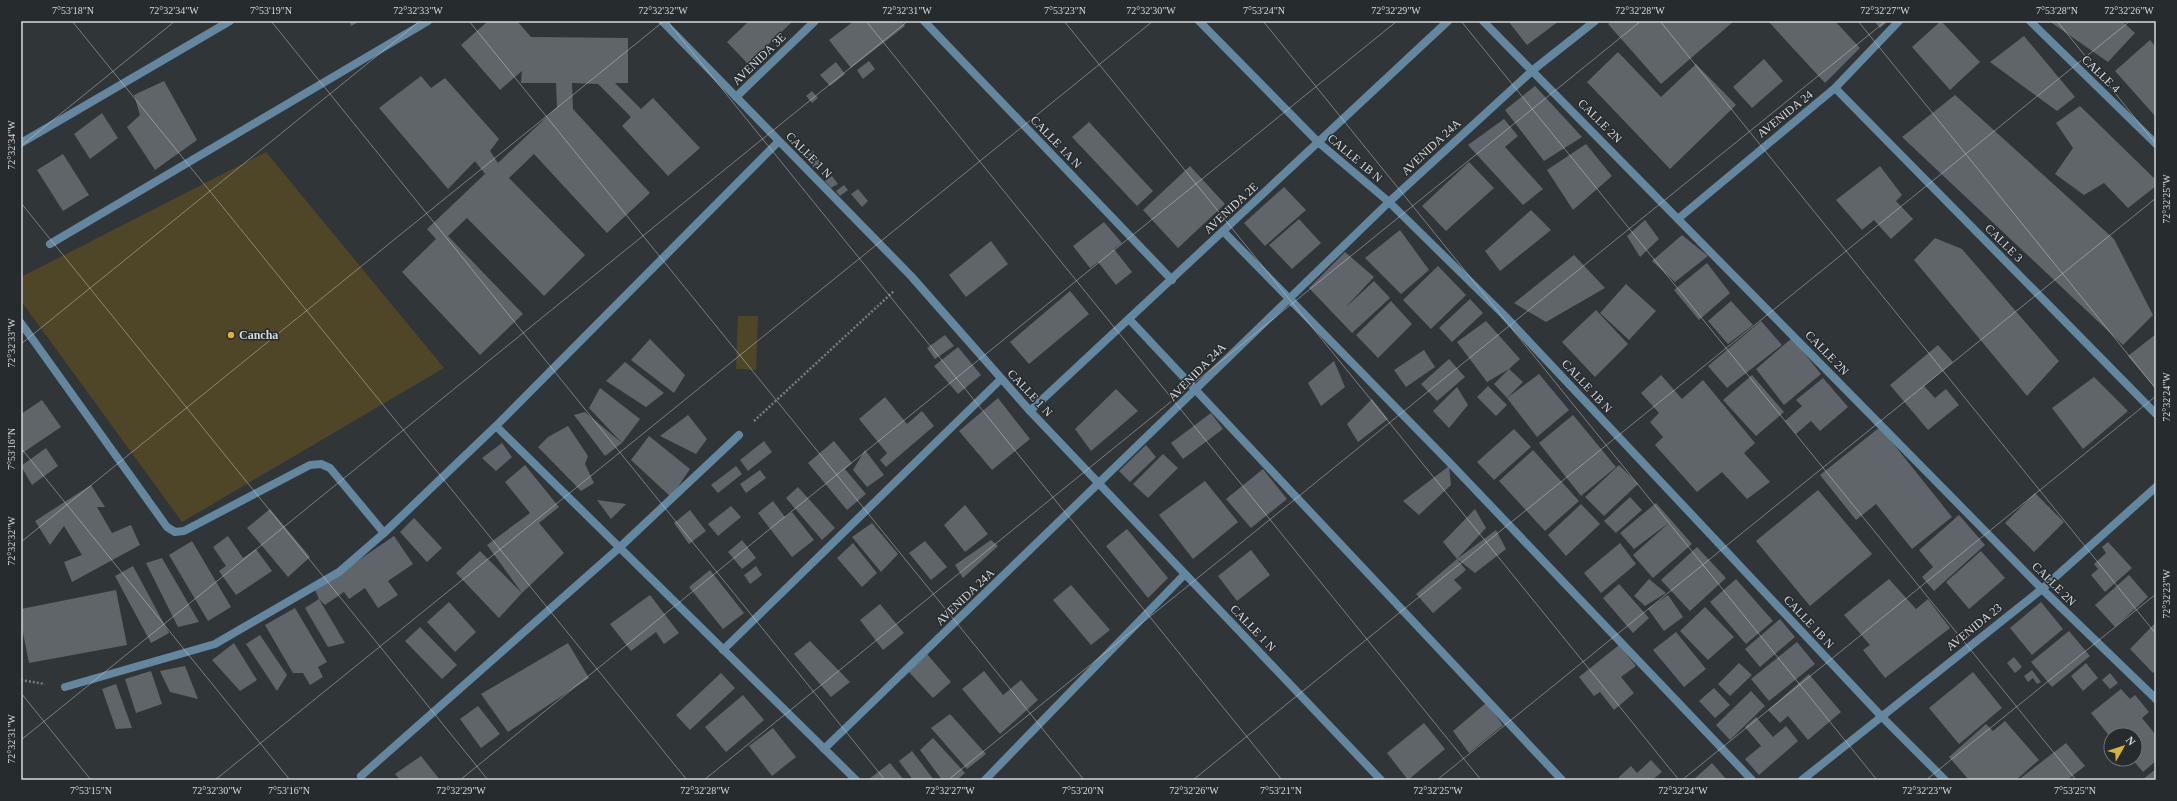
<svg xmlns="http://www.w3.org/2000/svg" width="2177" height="801" font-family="Georgia,serif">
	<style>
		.green { fill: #4f4527 }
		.building { fill: #606569 }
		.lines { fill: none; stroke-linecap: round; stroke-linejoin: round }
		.path { stroke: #797d80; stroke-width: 2.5; stroke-dasharray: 2 2; stroke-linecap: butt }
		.pedestrian { stroke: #62879f; stroke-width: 8 }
		.minor { stroke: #62879f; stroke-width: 8 }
		.ticks { fill: none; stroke: #d7dadc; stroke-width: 1; stroke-opacity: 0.45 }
		.poi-dot { fill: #d9b334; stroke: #262b2e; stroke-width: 1.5 }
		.labels { text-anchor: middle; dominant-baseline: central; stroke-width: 3; stroke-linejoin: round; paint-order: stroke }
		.street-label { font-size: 12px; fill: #d7dadc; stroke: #262b2e }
		.poi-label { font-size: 12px; font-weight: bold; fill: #d7dadc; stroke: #262b2e; text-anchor: start }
		.neatline { fill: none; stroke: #d7dadc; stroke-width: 1.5 }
		.ticks-label { font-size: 10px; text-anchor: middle; fill: #d7dadc }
	</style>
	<rect width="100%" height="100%" fill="#303538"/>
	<g class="green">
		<path d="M266,152L444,368L182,522L21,301V277Z"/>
		<path d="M738,316H758L756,370L736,369Z"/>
	</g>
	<g class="building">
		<path d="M349,21H360L351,26Z"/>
		<path d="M488,21H517L531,37L628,38V83H615L641,109L653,98L700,148L668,176L622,126L631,117L598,84L572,83L573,109L650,193L607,233L534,154L509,178L585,255L544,296L467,218L448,236L523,314L480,355L402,272L436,239L427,229L485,174L475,161L448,189L379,108L421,76L431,88L445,78L499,139L490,151L498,163L557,107L556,83H521L522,71L500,90L461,45Z"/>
		<path d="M749,21H793L748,64L727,42Z"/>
		<path d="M854,21H902L905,26L851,68L829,40Z"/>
		<path d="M1508,21H1559L1527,45Z"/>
		<path d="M1611,21H1734L1661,84L1608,24Z"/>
		<path d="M1768,21H1835L1860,48L1825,83Z"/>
		<path d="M1874,21H1888L1880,28Z"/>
		<path d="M1941,21L1980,62L1950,90L1912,47Z"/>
		<path d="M2049,21H2122L2135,33L2108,62Z"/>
		<path d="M2024,36L2075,97L2057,111L1990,62Z"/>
		<path d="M2150,40L2156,47V117L2115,71Z"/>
		<path d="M1618,52L1661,97L1696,64L1736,105L1670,169L1587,82Z"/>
		<path d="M1764,59L1783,81L1752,108L1733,87Z"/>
		<path d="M869,61L875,69L863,79L857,70Z"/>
		<path d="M836,62L845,74L830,86L820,75Z"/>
		<path d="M164,81L197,140L155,170L127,127L140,115L134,95Z"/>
		<path d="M1535,86L1582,137L1544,161L1505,110Z"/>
		<path d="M812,91L818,98L812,103L806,96Z"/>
		<path d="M1955,95L2114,239L2153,315L2123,345L1902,137Z"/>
		<path d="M2080,106L2156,180V186L2128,208L2104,183L2084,195L2055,174L2073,148L2056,123Z"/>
		<path d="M102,113L118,138L90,159L74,134Z"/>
		<path d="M1504,119L1518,136L1505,147L1543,189L1523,205L1468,145Z"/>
		<path d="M1089,122L1153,191L1137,206L1072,137Z"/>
		<path d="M1586,144L1612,176L1573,210L1547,170Z"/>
		<path d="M813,151L821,164L814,168L806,156Z"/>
		<path d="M63,154L89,195L63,211L37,170Z"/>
		<path d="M1469,162L1494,188L1446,231L1422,206Z"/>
		<path d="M1190,166L1225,204L1178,248L1143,210Z"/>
		<path d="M1880,166L1902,195L1896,201L1913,219L1891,239L1874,220L1862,230L1836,200Z"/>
		<path d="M832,176L838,184L831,188L825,181Z"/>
		<path d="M844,185L848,190L840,196L836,191Z"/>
		<path d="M1284,187L1306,210L1265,246L1244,223Z"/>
		<path d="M858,189L868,201L862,207L851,194Z"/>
		<path d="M1531,210L1551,230L1500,271L1485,251Z"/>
		<path d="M1299,219L1321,243L1292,269L1269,245Z"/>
		<path d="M1645,220L1659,239L1640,257L1627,236Z"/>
		<path d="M1104,222L1122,243L1114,249L1132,272L1116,285L1098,262L1090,268L1073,246Z"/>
		<path d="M1400,230L1429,270L1401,294L1365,258Z"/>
		<path d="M1682,235L1708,256L1675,282L1652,261Z"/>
		<path d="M1935,238L1962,249L2059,361L2027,396L1914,260Z"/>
		<path d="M991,241L1008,264L966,297L949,275Z"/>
		<path d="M1345,252L1374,277L1345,308L1374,281L1390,298L1352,333L1309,288Z"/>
		<path d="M1574,255L1605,288L1546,322L1514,303Z"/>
		<path d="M1707,263L1730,293L1699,320L1674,290Z"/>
		<path d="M1438,266L1466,295L1431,329L1403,300Z"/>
		<path d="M1626,284L1656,311L1629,340L1600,313Z"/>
		<path d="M1070,291L1089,314L1029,364L1010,342Z"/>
		<path d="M1470,299L1483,313L1452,342L1439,328Z"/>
		<path d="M1391,301L1412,324L1378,358L1356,335Z"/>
		<path d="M1731,301L1753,325L1728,344L1708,321Z"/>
		<path d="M1596,310L1628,344L1595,377L1562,342Z"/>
		<path d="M1486,321L1520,359L1509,369L1523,382L1507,398L1494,384L1509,369L1487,382L1457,342Z"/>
		<path d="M1761,321L1782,345L1727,388L1708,366Z"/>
		<path d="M2156,334V389L2128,356Z"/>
		<path d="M945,335L954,346L935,359L927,348Z"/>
		<path d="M1792,338L1821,374L1784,405L1756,369Z"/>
		<path d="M650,339L685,375L674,393L631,360Z"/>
		<path d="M1938,345L1953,362L1924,386L1935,398L1946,389L1959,405L1928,430L1890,385Z"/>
		<path d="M958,347L981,375L958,394L934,366Z"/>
		<path d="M1424,350L1435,367L1406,387L1394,370Z"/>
		<path d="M1449,359L1465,377L1437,401L1421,384Z"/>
		<path d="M1334,361L1345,387L1321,406L1308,383Z"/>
		<path d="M625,362L664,393L646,407L606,381Z"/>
		<path d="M1539,374L1569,410L1537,437L1507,398Z"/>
		<path d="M1661,375L1682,399L1703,380L1755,443L1744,453L1770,482L1747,499L1722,472L1697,492L1655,445L1663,437L1650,422L1659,413L1641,393Z"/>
		<path d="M1752,375L1784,412L1756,436L1723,400Z"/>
		<path d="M2094,377L2128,411L2083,449L2052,408Z"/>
		<path d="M1823,378L1848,407L1820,431L1811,421L1796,434L1785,421L1802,406L1796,400Z"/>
		<path d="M1488,386L1507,405L1496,416L1477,397Z"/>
		<path d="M1457,387L1468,405L1449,428L1433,411Z"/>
		<path d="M600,388L640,419L622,443L589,408Z"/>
		<path d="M1116,389L1138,411L1091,451L1075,429Z"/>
		<path d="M885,397L907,424L922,411L934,426L886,467L880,460L887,453L859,419Z"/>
		<path d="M998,398L1030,439L992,470L959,431Z"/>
		<path d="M1372,399L1388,419L1358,442L1347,424Z"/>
		<path d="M42,400L61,427L21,454V414Z"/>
		<path d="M585,412L622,443L605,456L574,415Z"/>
		<path d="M1211,413L1223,429L1183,459L1171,443Z"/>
		<path d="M688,415L707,439L696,454L660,436Z"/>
		<path d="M1573,415L1616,467L1581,496L1539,443Z"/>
		<path d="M568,426L588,456L585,464L594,483L581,491L538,447L548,437Z"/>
		<path d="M1880,427L1952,517L1912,549L1876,504L1856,520L1820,475Z"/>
		<path d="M1514,429L1531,447L1494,480L1477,462Z"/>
		<path d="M649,436L690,469L671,497L631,460Z"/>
		<path d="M764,441L772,452L748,471L740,460Z"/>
		<path d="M834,441L852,463L845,469L866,494L847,510L808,463Z"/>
		<path d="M502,443L512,457L496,471L482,458Z"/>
		<path d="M1146,445L1156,457L1130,482L1119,471Z"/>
		<path d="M46,448L58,466L32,485L21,466Z"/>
		<path d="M865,450L884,475L867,487L853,470Z"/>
		<path d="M1533,450L1579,501L1545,531L1499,481Z"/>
		<path d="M1163,454L1178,468L1148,498L1133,484Z"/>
		<path d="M525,465L559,507L539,523L564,553L522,593L487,545L530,513L505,482Z"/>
		<path d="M1619,465L1638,484L1604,516L1585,497Z"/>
		<path d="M736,466L742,474L718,493L711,485Z"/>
		<path d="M1449,466L1451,485L1419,515L1403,501Z"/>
		<path d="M1263,469L1287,499L1251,528L1226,499Z"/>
		<path d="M760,470L766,478L746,493L740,484Z"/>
		<path d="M1205,481L1238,522L1193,559L1159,515Z"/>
		<path d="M91,485L105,507H97L112,533L131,525L140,545L72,582L64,562L82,555L64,526L50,545L35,521Z"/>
		<path d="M798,487L835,528L822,540L786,498Z"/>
		<path d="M1818,490L1872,554L1810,606L1756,541Z"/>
		<path d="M2035,493L2064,522L2034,552L2005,523Z"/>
		<path d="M1630,497L1642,510L1616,533L1604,521Z"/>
		<path d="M597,500L626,504L611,519Z"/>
		<path d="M773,501L785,517L792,512L814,540L792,557L758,513Z"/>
		<path d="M1656,503L1692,544L1653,578L1633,555L1670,522L1634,549L1620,533Z"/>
		<path d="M1581,504L1600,524L1566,556L1548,535Z"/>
		<path d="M965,505L988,534L965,552L944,525Z"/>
		<path d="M731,506L741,517L718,536L708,524Z"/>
		<path d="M270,509L310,557L288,577L247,528Z"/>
		<path d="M1475,509L1486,528L1457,559L1496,530L1506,549L1475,573L1457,559L1466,570L1454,580L1462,588L1433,613L1416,594L1457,559L1443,542Z"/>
		<path d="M690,510L706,531L689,544L674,523Z"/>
		<path d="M1959,515L1985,545L1934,591L1922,577L1933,567L1919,550Z"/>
		<path d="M414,518L442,548L427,562L400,532Z"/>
		<path d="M872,523L898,554L881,572L852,537Z"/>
		<path d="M1127,529L1168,578L1148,598L1106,546Z"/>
		<path d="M228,536L243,558L256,549L272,571L236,595L219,571L226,566L213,547Z"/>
		<path d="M394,536L413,564L388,581L398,595L378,608L365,588L349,599L344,592L325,605L319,599L345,643L328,647L305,608L319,599L315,590Z"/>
		<path d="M742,540L756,558L742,569L728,552Z"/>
		<path d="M991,540L998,546L963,578L955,565Z"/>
		<path d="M192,541L231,607L208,621L169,555Z"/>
		<path d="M925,541L947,567L931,580L909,553Z"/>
		<path d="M2108,542L2132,568L2105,592L2091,575L2098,569L2094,564L2106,553L2102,547Z"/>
		<path d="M853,543L877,573L862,587L837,558Z"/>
		<path d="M1620,543L1636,564L1601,593L1584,573Z"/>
		<path d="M1697,547L1726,578L1690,611L1661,580Z"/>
		<path d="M1251,550L1270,575L1237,601L1218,576Z"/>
		<path d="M480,551L522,593L499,618L456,573Z"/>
		<path d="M1981,551L2005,578L1969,609L1946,582Z"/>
		<path d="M162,558L199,622L178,627L146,563Z"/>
		<path d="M133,566L169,633L151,643L115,576Z"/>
		<path d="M756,566L762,575L750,584L744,575Z"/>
		<path d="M710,570L744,613L723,629L689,587Z"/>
		<path d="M2129,575L2148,597L2115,627L2095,605Z"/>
		<path d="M1649,579L1666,593L1645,606L1634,596Z"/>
		<path d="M1736,579L1773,621L1746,644L1710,602Z"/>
		<path d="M1889,579L1916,609L1928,599L1950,628L1885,678L1863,650L1870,645L1844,615Z"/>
		<path d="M1619,584L1649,618L1633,633L1603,598Z"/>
		<path d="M1071,585L1110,630L1091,645L1053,600Z"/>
		<path d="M116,590L127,645L29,663L21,623V609Z"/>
		<path d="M650,595L679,633L664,644L656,632L631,651L610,624Z"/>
		<path d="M1668,595L1683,617L1664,631L1648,609Z"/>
		<path d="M449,602L476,632L455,652L427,622Z"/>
		<path d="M2041,602L2063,629L2032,655L2010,628Z"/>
		<path d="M880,604L904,633L883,650L860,620Z"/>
		<path d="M1705,607L1734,637L1708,660L1680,631Z"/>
		<path d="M295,608L327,662L318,667L323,677L310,685L303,673H293L265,625Z"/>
		<path d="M1780,619L1795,637L1760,667L1745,649Z"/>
		<path d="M2156,622V670L2153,673L2130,649Z"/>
		<path d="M420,627L457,665L442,679L405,641Z"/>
		<path d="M2069,631L2090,656L2052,687L2031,662Z"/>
		<path d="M1676,632L1706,669L1684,687L1653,650Z"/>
		<path d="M260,635L287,675L277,691L246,644Z"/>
		<path d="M810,641L850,682L831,697L794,654Z"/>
		<path d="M1797,642L1815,664L1769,701L1751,679Z"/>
		<path d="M234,643L257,680L240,691L212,660Z"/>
		<path d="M568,643L589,678L508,732L481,694Z"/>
		<path d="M1619,645L1636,666L1621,677L1634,693L1614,710L1600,692L1594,696L1579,677Z"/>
		<path d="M927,654L951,682L933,698L908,671Z"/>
		<path d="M2014,657L2022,667L2015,673L2007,663Z"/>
		<path d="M1739,663L1752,675L1730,696L1718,684Z"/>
		<path d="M2086,663L2098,678L2083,691L2071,676Z"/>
		<path d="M185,666L198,699L170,692L160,671Z"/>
		<path d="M2032,670L2041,682L2037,684L2033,678L2028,682L2024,676Z"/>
		<path d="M151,671L162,704L136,713L125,679Z"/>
		<path d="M984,671L1003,695L1021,680L1038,700L1000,734L962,689Z"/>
		<path d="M1973,672L2002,708L1959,744L1929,708Z"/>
		<path d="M721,673L735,688L690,730L676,715Z"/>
		<path d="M2110,673L2118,683L2110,689L2102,680Z"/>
		<path d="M1809,674L1841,712L1808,740L1788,716L1780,723L1768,710Z"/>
		<path d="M116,684L132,728L116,729L102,689Z"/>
		<path d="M1714,688L1730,705L1715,718L1699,701Z"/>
		<path d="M2121,689L2130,699L2135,695L2149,712L2142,718L2156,735V761L2143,772L2132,759H2135V735H2111V738L2091,713Z"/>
		<path d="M1751,691L1765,706L1730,740L1716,725Z"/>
		<path d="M743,695L764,720L726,752L705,727Z"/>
		<path d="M1486,703L1503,725L1469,753L1453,731Z"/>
		<path d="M478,706L500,734L481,748L460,719Z"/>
		<path d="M950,714L986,754L967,769L931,728Z"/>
		<path d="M1756,717L1773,737L1786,726L1798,741L1759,775L1745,759L1761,746L1745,727Z"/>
		<path d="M2005,721L2039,760L2016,780H1969L1949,757L1986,724L1993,731Z"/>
		<path d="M1424,723L1445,749L1408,780L1387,753Z"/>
		<path d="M773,728L796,757L772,776L749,746Z"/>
		<path d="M933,738L965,773L957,780H942L920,750Z"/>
		<path d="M2066,743L2085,766L2067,780H2018Z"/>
		<path d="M912,751L934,780H913L899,761Z"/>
		<path d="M421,756L440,780H400L395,774Z"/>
		<path d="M1651,760L1662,772L1652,780H1620L1618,778L1631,766L1637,773Z"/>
		<path d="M890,763L904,780H870L869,779Z"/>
		<path d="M1712,763L1727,780H1693Z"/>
		<path d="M2156,769V780H2142Z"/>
	</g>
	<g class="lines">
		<g class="path">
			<path d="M754,421L894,291"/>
			<path d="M21,680L45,684"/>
		</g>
		<path class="pedestrian" d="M50,244L428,21"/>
		<g class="minor">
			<path d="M662,21L911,276L1030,411L1381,780"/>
			<path d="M924,21L1172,280"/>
			<path d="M1199,21L1318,142L1389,202L1503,314L1882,717L1945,780"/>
			<path d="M1483,21L2042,589L2156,699"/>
			<path d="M2030,21L2156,144"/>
			<path d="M1835,88L2156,414"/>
			<path d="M736,97L815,21"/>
			<path d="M21,143L230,21"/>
			<path d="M1679,218L1835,88L1899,21"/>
			<path d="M1223,231L1448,461L1752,780"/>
			<path d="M1129,319L1562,780"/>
			<path d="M21,323L167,527L175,532L184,531L310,465L321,464L330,468L384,533"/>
			<path d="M1030,411L1448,21"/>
			<path d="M496,426L856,780"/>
			<path d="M723,650L1001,379"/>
			<path d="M65,687L215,644L339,572L384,533L496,426L778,142"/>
			<path d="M824,749L1389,202L1533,70L1595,21"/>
			<path d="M361,776L619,548L739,435"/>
			<path d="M985,780L1185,574"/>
			<path d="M1802,780L2042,589L2156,487"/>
		</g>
	</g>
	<path class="ticks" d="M72,21L687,780M271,21L885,780M469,21L1084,780M667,21L1282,780M866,21L1481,780M1064,21L1679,780M1263,21L1877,780M1461,21L2076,780M1660,21L2156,634M1858,21L2156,389M2057,21L2156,144M21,146L175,21M21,203L488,780M21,344L420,21M21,448L290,780M21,542L664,21M21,693L91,780M21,740L908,21M215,780L1153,21M460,780L1397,21M704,780L1641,21M948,780L1886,21M1193,780L2130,21M1437,780L2156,198M1682,780L2156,396M1926,780L2156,594"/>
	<circle class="poi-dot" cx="231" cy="335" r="4"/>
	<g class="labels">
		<g class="street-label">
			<text transform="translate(759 59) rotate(-44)">AVENIDA 3E</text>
			<text transform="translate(2101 74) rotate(44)">CALLE 4</text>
			<text transform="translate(1785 114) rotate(-39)">AVENIDA 24</text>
			<text transform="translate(1600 121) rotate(45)">CALLE 2N</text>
			<text transform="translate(1056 142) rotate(46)">CALLE 1A N</text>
			<text transform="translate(1431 147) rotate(-43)">AVENIDA 24A</text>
			<text transform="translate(809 155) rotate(45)">CALLE 1 N</text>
			<text transform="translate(1355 158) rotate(40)">CALLE 1B N</text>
			<text transform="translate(1231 208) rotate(-43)">AVENIDA 2E</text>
			<text transform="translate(2004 243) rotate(45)">CALLE 3</text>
			<text transform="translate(1827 353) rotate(46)">CALLE 2N</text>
			<text transform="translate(1197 372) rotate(-45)">AVENIDA 24A</text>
			<text transform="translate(1587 386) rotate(47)">CALLE 1B N</text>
			<text transform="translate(1030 393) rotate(47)">CALLE 1 N</text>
			<text transform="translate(2054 584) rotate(45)">CALLE 2N</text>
			<text transform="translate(965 597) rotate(-44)">AVENIDA 24A</text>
			<text transform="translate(1809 622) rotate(47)">CALLE 1B N</text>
			<text transform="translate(1974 627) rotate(-39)">AVENIDA 23</text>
			<text transform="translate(1253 628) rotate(46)">CALLE 1 N</text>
		</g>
		<g class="poi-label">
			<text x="239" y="335">Cancha</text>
		</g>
	</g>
	<rect width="2177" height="801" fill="none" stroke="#262b2e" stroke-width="44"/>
	<g transform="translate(2123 747) rotate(51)"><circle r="19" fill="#262b2e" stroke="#6d7174"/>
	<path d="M0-3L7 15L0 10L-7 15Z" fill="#d9b334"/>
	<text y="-6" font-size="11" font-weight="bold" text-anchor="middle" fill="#d7dadc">N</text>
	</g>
	<rect x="22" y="22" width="2133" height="757" class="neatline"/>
	<g class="ticks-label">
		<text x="73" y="14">7°53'18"N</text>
		<text x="174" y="14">72°32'34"W</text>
		<text x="271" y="14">7°53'19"N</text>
		<text x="418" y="14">72°32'33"W</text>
		<text x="663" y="14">72°32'32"W</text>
		<text x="907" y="14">72°32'31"W</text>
		<text x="1065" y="14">7°53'23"N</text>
		<text x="1151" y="14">72°32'30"W</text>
		<text x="1264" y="14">7°53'24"N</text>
		<text x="1396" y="14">72°32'29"W</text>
		<text x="1640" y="14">72°32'28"W</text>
		<text x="1885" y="14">72°32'27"W</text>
		<text x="2057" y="14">7°53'28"N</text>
		<text x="2129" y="14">72°32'26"W</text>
		<text transform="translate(11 145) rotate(-90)" y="4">72°32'34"W</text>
		<text transform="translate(2166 199) rotate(-90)" y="4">72°32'25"W</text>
		<text transform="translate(11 343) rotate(-90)" y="4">72°32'33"W</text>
		<text transform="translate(2166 397) rotate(-90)" y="4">72°32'24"W</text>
		<text transform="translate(11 449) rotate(-90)" y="4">7°53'16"N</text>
		<text transform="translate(11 541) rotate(-90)" y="4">72°32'32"W</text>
		<text transform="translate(2166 594) rotate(-90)" y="4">72°32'23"W</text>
		<text transform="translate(11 739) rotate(-90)" y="4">72°32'31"W</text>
		<text x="91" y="794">7°53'15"N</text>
		<text x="217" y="794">72°32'30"W</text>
		<text x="289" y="794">7°53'16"N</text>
		<text x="461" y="794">72°32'29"W</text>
		<text x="705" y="794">72°32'28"W</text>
		<text x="950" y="794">72°32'27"W</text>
		<text x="1083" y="794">7°53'20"N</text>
		<text x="1194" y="794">72°32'26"W</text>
		<text x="1281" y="794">7°53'21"N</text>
		<text x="1438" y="794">72°32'25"W</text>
		<text x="1683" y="794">72°32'24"W</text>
		<text x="1927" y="794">72°32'23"W</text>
		<text x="2075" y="794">7°53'25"N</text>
	</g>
</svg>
